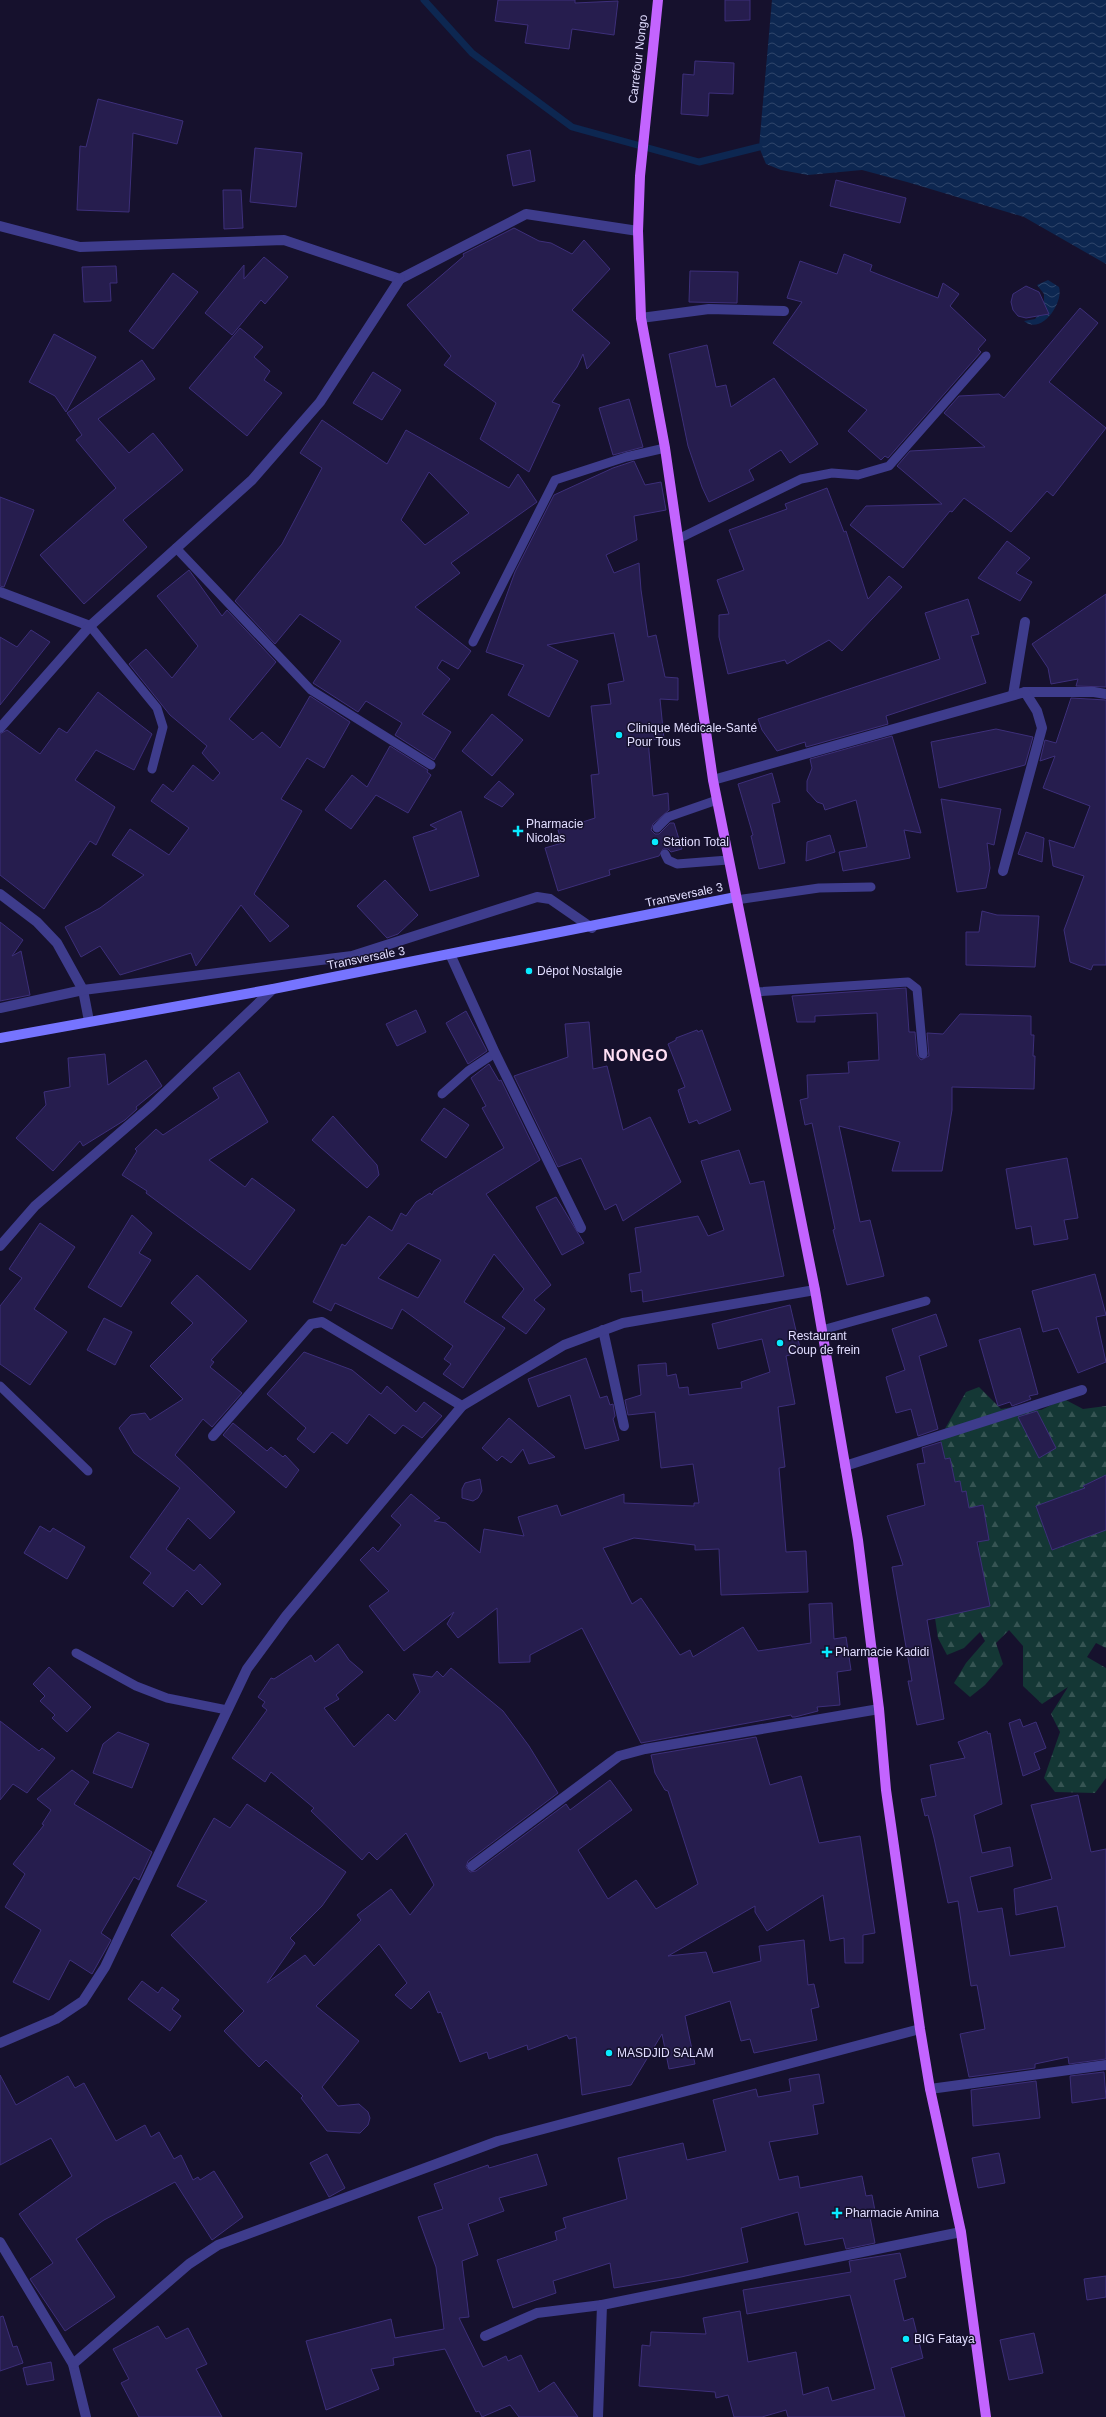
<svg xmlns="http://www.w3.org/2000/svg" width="1106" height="2417" font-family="Arial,sans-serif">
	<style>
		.forest { fill: url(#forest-firs) }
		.water { fill: url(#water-waves) }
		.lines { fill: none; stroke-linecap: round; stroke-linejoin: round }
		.stream { stroke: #0d2751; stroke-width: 7 }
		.building { fill: #261d4e; stroke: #3d2f7a; fill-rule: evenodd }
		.service { stroke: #3e3c8c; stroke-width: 9 }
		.minor { stroke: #3e3c8c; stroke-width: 10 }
		.secondary { stroke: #7674ff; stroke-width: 10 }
		.primary { stroke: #c364ff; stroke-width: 10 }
		.poi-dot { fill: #09eaff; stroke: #16112d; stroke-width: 1.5 }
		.labels { text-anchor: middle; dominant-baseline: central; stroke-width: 3; stroke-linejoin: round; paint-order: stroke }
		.street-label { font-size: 12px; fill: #e1ddff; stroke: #16112d }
		.poi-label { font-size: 12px; fill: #e1ddff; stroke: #16112d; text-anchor: start }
		.district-label { font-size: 16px; font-weight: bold; letter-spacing: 1px; fill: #ffdff4; stroke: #16112d }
	</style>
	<defs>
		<pattern id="forest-firs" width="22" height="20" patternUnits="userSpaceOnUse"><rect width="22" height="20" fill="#143735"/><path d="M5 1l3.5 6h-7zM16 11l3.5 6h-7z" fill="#365453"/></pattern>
		<pattern id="water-waves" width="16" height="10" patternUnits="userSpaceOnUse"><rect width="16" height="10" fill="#0d2751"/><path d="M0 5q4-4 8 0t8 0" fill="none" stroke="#30466b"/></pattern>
	</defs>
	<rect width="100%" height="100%" fill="#16112d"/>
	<path class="forest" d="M979,1387L1001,1409L1020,1406L1041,1410L1064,1399L1083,1409L1106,1406V1648L1096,1643L1087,1657L1106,1668V1778L1095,1793L1055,1792L1044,1778L1060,1732L1051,1714L1068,1687L1042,1704L1023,1686V1646L1009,1630L996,1643L1003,1664L985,1685L970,1697L954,1683L966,1663L985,1641L980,1632L964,1648L947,1655L938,1638L932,1598L976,1580L980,1529L938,1458L942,1434L966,1392Z"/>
	<g class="water">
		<path d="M772,0H1106V264L1024,217L907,182L862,170L808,175L781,170L766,164L759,147Z"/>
		<path d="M1048,280L1059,287C1064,303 1041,336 1024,321L1035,319L1044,308V294L1037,285Z"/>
	</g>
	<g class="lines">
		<path class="stream" d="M424,0L472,53L572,127L699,162L759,147"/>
	</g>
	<g class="building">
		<path d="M498,0H575V3L618,1L614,35L572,29L569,49L525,43L528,25L495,21Z"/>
		<path d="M725,0H750V20L725,21Z"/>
		<path d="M695,61L734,63L733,94L709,93L708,116L681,114L683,74L694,75Z"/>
		<path d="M98,99L183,121L177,144L133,133L129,212L77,210L80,146L86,147Z"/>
		<path d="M255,148L302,153L296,207L250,202Z"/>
		<path d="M530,150L535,181L513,186L507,155Z"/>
		<path d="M836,180L906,198L900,223L830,206Z"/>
		<path d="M223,190H241L243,228L224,229Z"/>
		<path d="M514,228L539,241L551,243L572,254L584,240L610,269L572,310L610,343L587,369L583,354L577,367L552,402L560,405L529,472L480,439L496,403L444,365L451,356L407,305L464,256L463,254Z"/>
		<path d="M844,254L872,265L870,271L938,298L943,283L959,294L950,306L986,340L978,349L981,352L888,458L885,456L881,460L848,431L867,410L773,343L802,302L787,298L800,261L837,274Z"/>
		<path d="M264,257L288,277L265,304L261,300L232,335L205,313L244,265V279Z"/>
		<path d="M116,266L117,283H110L111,301L84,302L82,267Z"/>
		<path d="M690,271L738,272L737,303L689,302Z"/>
		<path d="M173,273L198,292L153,349L129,331Z"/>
		<path d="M1026,286L1039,292L1049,314L1026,318L1018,316L1013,310L1011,302L1013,294Z"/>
		<path d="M1080,308L1098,323L1049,382L1106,428L1053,496L1047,491L1011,532L964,498L952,512L950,511L903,568L850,525L866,506L942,504L897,466L910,451L985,447L944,413L959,396L999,394L1004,398Z"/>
		<path d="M240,328L263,347L254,357L270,371L264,380L282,393L247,436L189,388Z"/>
		<path d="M54,334L96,357L66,412L55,396L29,382Z"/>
		<path d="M707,345L716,387L726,385L731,407L774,378L818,444L790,463L781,450L749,470L754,480L709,502L702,487L688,446L669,354Z"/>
		<path d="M142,360L155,379L98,419L129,453L153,433L183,470L123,520L147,547L84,604L40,555L116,488L76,440L82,435L67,413Z"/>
		<path d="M373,372L401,390L382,420L353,403Z"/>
		<path d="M629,399L643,447L613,455L599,408Z"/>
		<path d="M322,420L387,464L406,430L509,488L518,474L537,502L451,563L460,573L415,607L471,651L458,669L442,660L437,668L450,679L422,714L451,732L434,760L395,735L402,723L366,701L358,712L313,683L341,641L300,614L275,644L235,601L282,544L322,468L300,453ZM429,472L469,513L425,545L401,520Z"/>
		<path d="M634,461L645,485L661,482L666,510L634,516L637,540L606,555L614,573L639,563L641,590L648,637L656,635L665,677L678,678V700L660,699L664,739L648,740L653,796L668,793L669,810L653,824L651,830L655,834H659L670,823H674L682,849L671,852L668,849H663L659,856L609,870L610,875L558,891L545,848L562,843L558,830L595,818L591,775L599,774L591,706L611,704L608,684L624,681L614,633L547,645L578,661L549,717L508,695L524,665L486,652L515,572L554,495L613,468Z"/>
		<path d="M827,488L844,532L846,531L868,599L889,576L902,587L842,651L829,640L787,664L785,660L728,674L719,637V615L729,614L717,580L744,570L729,530L787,509L785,504Z"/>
		<path d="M0,497L34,510L4,587L0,586Z"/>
		<path d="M1007,541L1030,558L1016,573L1032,582L1020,601L978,578Z"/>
		<path d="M189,570L222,616L227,610L276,662L229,719L253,740L262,732L280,748L310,696L350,722L324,768L307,758L281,799L302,811L254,894L289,926L270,942L241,905L196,966L191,953L120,975L100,946L81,957L65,927L100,908L144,875L112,855L130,829L169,855L189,828L151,801L163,784L173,792L193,765L213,781L220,773L202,753L207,746L170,715L129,664L146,649L172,678L198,646L157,596Z"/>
		<path d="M1106,594V687L1076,686L1078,679L1051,684L1048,668L1032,644Z"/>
		<path d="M968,599L979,634L971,636L986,683L886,716L888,724L806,747L805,742L777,751L762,730L758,719L940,659L925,613Z"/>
		<path d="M31,630L50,642L0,705V637L17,647Z"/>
		<path d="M98,692L152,734L134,770L96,750L75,780L115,807L96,845L90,841L44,909L0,875V734L7,730L40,754L59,728L67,733Z"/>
		<path d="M1071,698L1106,700V965H1093L1091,970L1070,962L1064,930L1084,876L1053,866L1049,840L1074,848L1090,806L1043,788L1055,756L1040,761L1045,740L1056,743Z"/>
		<path d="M492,714L523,740L492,776L462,751Z"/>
		<path d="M996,729L1033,737L1025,765L939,788L931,742Z"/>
		<path d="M892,736L921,833L904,830L910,858L843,871L839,852L867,847L856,800L825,810L823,804L817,802L807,791V781L812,768L810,759Z"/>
		<path d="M390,746L428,770L427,772L431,775L408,813L376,795L351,829L325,810L352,775L367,787Z"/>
		<path d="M772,773L780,802L772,804L785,863L759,869L751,836L753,835L738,784Z"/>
		<path d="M499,781L514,794L502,807L484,797Z"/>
		<path d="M941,799L1001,809L994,845L987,843L990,868L986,888L957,892Z"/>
		<path d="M461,811L479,876L430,891L413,837L437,829L430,825Z"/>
		<path d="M1026,832L1044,838L1042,862L1018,854Z"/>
		<path d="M830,835L835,852L806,861L807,842Z"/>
		<path d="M385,880L418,915L398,934L387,938L357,906Z"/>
		<path d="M982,911L997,915L1039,916L1035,967L966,965V932H979Z"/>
		<path d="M0,922L23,940L12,956L21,951L30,995L0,1001Z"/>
		<path d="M906,988L909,1032H915L917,1055L921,1060L929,1056L927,1033L943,1034L960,1014L1031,1016V1035H1034L1033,1056H1035L1034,1089L952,1087V1110L942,1171H892L900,1142L839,1126L860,1222L870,1220L884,1276L847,1285L833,1230L835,1229L812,1123L805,1125L800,1100L808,1098L807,1075L849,1073L848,1062L879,1060L877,1013L815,1016V1022H797L792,996Z"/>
		<path d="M416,1010L426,1032L397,1046L386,1024Z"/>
		<path d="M466,1011L487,1051L468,1064L446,1023Z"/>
		<path d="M589,1022L593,1069L607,1066L623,1130L650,1117L681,1182L623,1221L616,1204L605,1210L581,1158L558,1167L514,1076L568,1057L565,1024Z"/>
		<path d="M697,1030L698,1032L702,1030L731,1110L699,1124L697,1120L689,1123L678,1090L685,1087L668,1044L676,1040V1038Z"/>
		<path d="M105,1054L108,1085L146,1060L162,1086L136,1107L137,1109L125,1120L83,1146L80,1141L53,1171L16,1138L46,1105L44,1092L70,1087L68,1058Z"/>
		<path d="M489,1064L499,1081L501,1080L540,1160L486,1194L551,1285L534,1300L545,1309L526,1334L502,1317L524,1289L494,1254L464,1302L505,1328L463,1388L443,1374L451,1364L444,1359L453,1346L402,1309L392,1329L335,1303L331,1311L313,1302L342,1244L345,1246L369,1216L392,1231L401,1213L406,1216L416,1202L430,1193L432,1195L434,1191L504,1148L482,1108L486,1106L471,1078ZM408,1243L441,1260L418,1298L378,1278Z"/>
		<path d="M239,1072L268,1122L209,1160L245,1187L252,1178L295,1210L250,1270L146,1193L147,1191L122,1175L137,1151L135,1149L156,1129L163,1135L219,1098L213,1088Z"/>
		<path d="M444,1108L469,1125L446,1158L421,1140Z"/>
		<path d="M333,1116L377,1165L379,1175L367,1188L312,1140Z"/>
		<path d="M739,1150L750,1184L764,1181L784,1276L643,1302L642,1290L631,1292L629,1274L641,1272L635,1228L698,1216L708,1236L724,1230L701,1161Z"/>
		<path d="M1067,1158L1078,1218L1064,1220L1068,1239L1034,1245L1031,1226L1016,1229L1006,1169Z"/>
		<path d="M556,1197L584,1243L562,1255L536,1207Z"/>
		<path d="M132,1215L152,1233L139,1253L151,1260L121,1307L88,1287Z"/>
		<path d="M40,1223L75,1247L34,1309L67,1332L30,1385L0,1364V1306L22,1278L9,1269Z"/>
		<path d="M1095,1274L1106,1315L1096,1317L1106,1362L1078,1373L1058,1328L1043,1332L1032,1291Z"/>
		<path d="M197,1275L247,1321L211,1360L214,1362L210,1367L242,1393L212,1427L203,1419L175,1455L235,1512L210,1539L188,1518L166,1549L194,1571L200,1564L221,1584L202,1605L187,1590L173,1607L143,1583L151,1573L130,1557L180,1488L134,1453L119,1428L131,1415L145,1413L150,1420L183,1399L150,1366L193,1323L171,1303Z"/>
		<path d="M790,1305L801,1352L786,1356L795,1404L778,1407L785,1467L779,1468L786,1552L806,1551L808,1592L721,1595L719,1549L695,1550V1545L634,1538L603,1548L632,1604L641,1598L680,1655L690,1650L693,1657L743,1627L758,1651L811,1643L809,1604L832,1603L834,1639L846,1637L851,1670L837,1672L840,1705L817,1707L818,1711L795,1717H792L791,1715L641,1743L582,1628L530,1655V1662L499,1663L497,1608L458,1638L447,1624L454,1612L404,1651L369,1606L389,1591L360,1560L373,1547L378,1552L401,1525L391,1516L411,1494L440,1518L434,1521L446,1523L480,1553L484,1529L524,1536L518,1517L557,1505L561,1516L624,1494V1503L694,1506V1503H699L693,1464L661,1468L655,1412L628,1415L625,1400L641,1395L638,1365L666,1363L667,1376L676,1374L679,1388L688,1387L689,1395L742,1388L741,1382L770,1372L762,1339L718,1349L712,1324Z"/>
		<path d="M936,1314L947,1346L919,1356L938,1429L918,1436L911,1409L896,1413L886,1377L905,1370L892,1329Z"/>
		<path d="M104,1318L132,1332L115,1365L87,1350Z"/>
		<path d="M1020,1328L1038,1394L1029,1396L1031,1399L1012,1406L1010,1402L998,1406L979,1340Z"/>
		<path d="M304,1352L352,1370L381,1394L387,1386L416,1412L424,1402L442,1416L422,1438L403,1425L395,1434L369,1414L347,1444L332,1432L314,1453L297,1439L306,1428L267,1394Z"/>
		<path d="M586,1358L600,1398L607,1396L610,1405L613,1404L615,1416L613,1419L619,1440L585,1449L570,1395L538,1407L528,1379Z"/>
		<path d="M1037,1411L1056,1448L1039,1458L1018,1417Z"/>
		<path d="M509,1418L516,1424L555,1457L529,1464L523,1449L511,1463L502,1456L497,1461L482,1448Z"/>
		<path d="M233,1423L267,1451L271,1447L283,1457L285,1455L299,1470L286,1488L223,1435Z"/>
		<path d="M941,1442L945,1459L950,1458L955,1482L960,1481L962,1492L966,1491L969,1508L983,1505L989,1540L977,1542L990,1606L927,1620L944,1719L917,1725L908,1681H912L892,1567L903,1565L887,1516L925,1505L917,1464L925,1463L922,1448Z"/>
		<path d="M1106,1475V1530L1052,1550L1036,1506L1085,1488L1083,1486Z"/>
		<path d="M480,1479L482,1491L478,1498L473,1501L462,1498V1489L465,1483Z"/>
		<path d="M40,1526L50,1532L53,1528L85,1547L67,1579L24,1553Z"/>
		<path d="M338,1644L349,1660L363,1672L336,1695L339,1699L324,1708L354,1747L388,1714L395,1721L420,1692L413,1674L432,1677L437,1671L443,1677L451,1668L503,1711L529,1746L558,1793L468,1861L466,1867L470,1872L476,1871L566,1804L570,1810L610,1780L632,1810L578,1850L608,1899L636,1880L656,1909L698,1884L668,1791L665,1790L655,1773L651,1755L756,1737L770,1785L801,1776L819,1843L860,1836L875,1933L863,1935V1963H845L844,1938L830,1941L823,1895L767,1931L755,1912V1906L668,1956L706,1952L713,1973L761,1961L759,1946L804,1940L808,1985L814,1984L819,2007L811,2009L817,2040L754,2053L750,2039L741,2041L730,2001L685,2016L695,2064L669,2069L662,2034L631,2085L582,2095L576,2037L569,2039L567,2035L528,2050L527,2045L489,2059L487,2052L460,2062L441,2012L438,2013L429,1991L411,2009L395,1995L407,1983L379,1944L316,2006L359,2041L322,2087L338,2106L359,2104L368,2112L370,2118L368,2125L360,2133L327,2131L301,2098L303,2096L266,2060L259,2067L224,2031L244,2011L171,1935L207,1901L177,1886L202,1839L214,1818L230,1828L247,1804L346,1872L322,1906L290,1938L295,1943L267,1983L305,1955L314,1966L361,1920L357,1915L391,1889L410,1915L434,1885L406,1833L377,1860L369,1852L362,1860L311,1811L314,1808L271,1772L265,1782L232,1758L267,1710L262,1706L265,1702L258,1697L271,1678L274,1679L311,1655L315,1662Z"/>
		<path d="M49,1667L91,1707L67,1732L52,1718L55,1715L40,1701L45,1696L33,1684Z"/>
		<path d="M1020,1719L1023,1727L1036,1722L1046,1748L1034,1753L1040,1769L1023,1776L1009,1723Z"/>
		<path d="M0,1721L39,1751L42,1748L55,1758L27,1793L13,1784L0,1800Z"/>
		<path d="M987,1731L988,1734L990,1733L1002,1804L974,1815L982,1853L1010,1847L1013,1866L970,1877L978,1912L1002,1908L1010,1956L1065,1947L1057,1906L1016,1915L1014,1889L1052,1879L1031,1805L1078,1795L1091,1852L1106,1849V2059L1069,2064L1068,2057L1035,2064V2068L969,2077L960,2034L985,2029L977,1985L971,1986L958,1901L948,1903L934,1838L928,1815L925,1816L921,1799L936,1796L930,1765L965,1758L958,1742Z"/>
		<path d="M118,1732L149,1744L132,1788L93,1773L103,1744Z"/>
		<path d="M72,1770L89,1782L74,1804L152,1852L139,1880L134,1877L101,1933L111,1940L92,1974L70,1960L49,2000L13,1982L41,1930L5,1907L25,1874L13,1864L44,1825L42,1824L51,1810L37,1799Z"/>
		<path d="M142,1981L158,1993L162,1987L179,2000L172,2009L181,2016L170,2031L128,1999Z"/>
		<path d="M1104,2072L1106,2098L1072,2103L1070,2076Z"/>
		<path d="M819,2074L824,2103L813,2105L818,2134L769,2142L779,2180L798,2176L800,2188L862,2176L866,2196L872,2195L876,2216L870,2217L875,2243L846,2249L843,2238L805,2245L798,2212L741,2228L748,2262L681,2277L614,2288L610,2263L553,2281L556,2293L513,2308L497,2260L557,2240L555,2232L566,2228L563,2218L627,2199L618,2158L683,2143L687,2160L726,2151L713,2100L756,2089L758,2097L791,2091L789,2079Z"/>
		<path d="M0,2075L16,2105L68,2076L75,2088L84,2083L116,2141L145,2125L151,2137L159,2132L174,2159L181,2155L193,2180L198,2177L200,2180L214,2171L243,2217L212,2240L175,2182L104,2220L76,2239L115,2297L65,2331L30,2279L53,2263L19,2214L72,2176L51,2138L0,2165Z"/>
		<path d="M1036,2081L1040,2118L973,2126L971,2090Z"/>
		<path d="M999,2153L1005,2183L978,2188L972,2158Z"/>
		<path d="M327,2154L345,2188L329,2197L310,2163Z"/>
		<path d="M537,2154L547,2185L499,2198L504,2211L468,2224L478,2255L462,2261L469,2317L459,2318L483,2367L506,2356L508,2361L521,2355L539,2392L554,2382L578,2417H519L510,2405L482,2417L479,2411L476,2412L445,2349L393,2358L394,2365L371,2369L379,2389L326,2410L306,2341L391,2319L395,2338L444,2329L436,2267L418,2217L443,2209L434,2184L488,2165L489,2168Z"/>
		<path d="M900,2253L906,2277L894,2280L904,2321L913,2318L923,2358L891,2368L905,2417H788L786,2410L762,2417H734L728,2395L716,2398L715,2392L639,2386L642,2345L650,2346L651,2332L706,2334L703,2318L740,2311L748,2362L796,2352L803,2395L828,2387L832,2401L875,2389L850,2295L747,2314L743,2290L851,2272L849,2261Z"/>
		<path d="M1106,2276V2297L1087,2300L1084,2279Z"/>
		<path d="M3,2316L13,2347L17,2346L23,2363L0,2371V2317Z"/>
		<path d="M158,2326L166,2339L188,2328L207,2364L196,2369L222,2417H139L121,2383L129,2379L113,2349Z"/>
		<path d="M1034,2333L1043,2373L1009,2380L1000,2340Z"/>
		<path d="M51,2362L54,2380L27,2385L23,2368Z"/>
	</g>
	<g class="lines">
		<g class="service">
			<path d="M678,539L801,479L832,473L858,475L889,466L986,356"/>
			<path d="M176,548L311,690L431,765"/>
			<path d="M90,626L157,708L163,727L152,769"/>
			<path d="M473,642L555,480L626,457L665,448"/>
			<path d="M657,828L668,817L717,800"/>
			<path d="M665,854L668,860L677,864L728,860"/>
			<path d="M736,900L819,888L871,887"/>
			<path d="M755,992L908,982L917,989L923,1054"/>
			<path d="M442,1094L468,1071L495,1053"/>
			<path d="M822,1330L926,1301"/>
			<path d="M0,1386L88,1471"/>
			<path d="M76,1653L136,1686L167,1698L227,1710"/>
		</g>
		<g class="minor">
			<path d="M0,226L80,247L284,240L400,279L526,214L638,231"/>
			<path d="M641,318L709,309L784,311"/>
			<path d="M0,592L90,626"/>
			<path d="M1025,692H1094L1106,694"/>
			<path d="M1013,695L1025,622"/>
			<path d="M0,728L90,626L252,480L320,402L400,279"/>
			<path d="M713,780L1025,692L1037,711L1042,728L1003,871"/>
			<path d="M0,894L37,922L57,943L83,990L89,1021"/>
			<path d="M450,954L495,1053L581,1228"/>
			<path d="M0,1008L83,990L352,956L537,897L550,899L592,928"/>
			<path d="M0,1246L35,1206L151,1106L273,989"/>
			<path d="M603,1330L624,1426"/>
			<path d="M213,1436L311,1324L322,1322L462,1406"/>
			<path d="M845,1466L1082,1390"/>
			<path d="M472,1866L619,1756L645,1749L879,1709"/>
			<path d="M0,2043L56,2019L83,2001L105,1967L247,1669L286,1616L462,1406L564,1345L623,1323L815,1290"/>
			<path d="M930,2089L1106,2065"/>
			<path d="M0,2242L73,2364L86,2417"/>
			<path d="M485,2336L537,2313L602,2305"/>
			<path d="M73,2364L189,2264L218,2245L498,2141L920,2029"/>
			<path d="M598,2417L602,2305L961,2232"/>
		</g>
		<path class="secondary" d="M0,1038L273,989L736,897"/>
		<path class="primary" d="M658,0L640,176L638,231L641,318L665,448L713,780L815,1290L858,1540L879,1709L886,1790L920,2029L930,2089L961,2232L986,2417"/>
	</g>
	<g class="poi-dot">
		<circle cx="619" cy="735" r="4"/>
		<path d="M516 825h4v4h4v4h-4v4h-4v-4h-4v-4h4z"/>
		<circle cx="655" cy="842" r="4"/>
		<circle cx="529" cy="971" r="4"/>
		<circle cx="780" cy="1343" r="4"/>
		<path d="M825 1646h4v4h4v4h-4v4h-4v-4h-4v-4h4z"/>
		<circle cx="609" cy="2053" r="4"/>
		<path d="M835 2207h4v4h4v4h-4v4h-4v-4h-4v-4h4z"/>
		<circle cx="906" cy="2339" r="4"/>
	</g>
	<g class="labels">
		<g class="street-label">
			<text transform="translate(638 59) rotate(-83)">Carrefour Nongo</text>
			<text transform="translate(684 895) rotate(-12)">Transversale 3</text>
			<text transform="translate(366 958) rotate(-11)">Transversale 3</text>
		</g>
		<g class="poi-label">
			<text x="627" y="728">Clinique Médicale-Santé<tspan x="627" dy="14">Pour Tous</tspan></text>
			<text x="526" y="824">Pharmacie<tspan x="526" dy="14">Nicolas</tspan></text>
			<text x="663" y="842">Station Total</text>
			<text x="537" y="971">Dépot Nostalgie</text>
			<text x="788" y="1336">Restaurant<tspan x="788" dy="14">Coup de frein</tspan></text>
			<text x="835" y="1652">Pharmacie Kadidi</text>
			<text x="617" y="2053">MASDJID SALAM</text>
			<text x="845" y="2213">Pharmacie Amina</text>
			<text x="914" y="2339">BIG Fataya</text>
		</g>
		<g class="district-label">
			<text x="636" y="1055">NONGO</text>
		</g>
	</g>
</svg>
